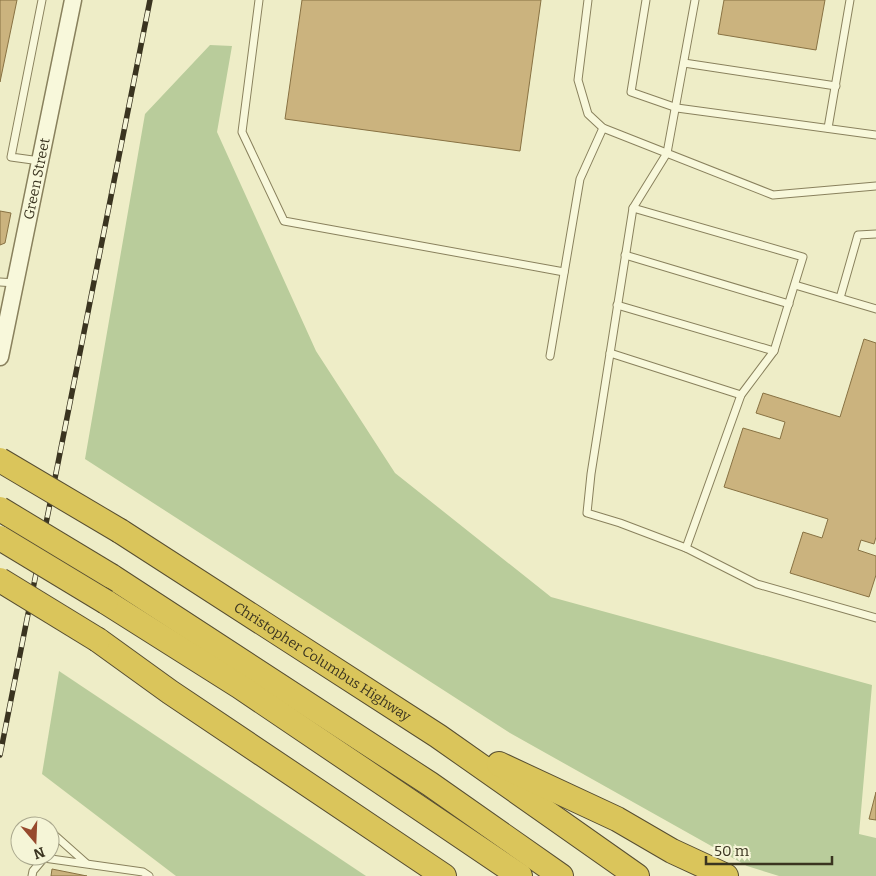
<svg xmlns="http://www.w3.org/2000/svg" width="876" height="876" font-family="Bitter,serif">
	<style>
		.green { fill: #b9cc9b }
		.building { fill: #cbb37e; stroke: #887243 }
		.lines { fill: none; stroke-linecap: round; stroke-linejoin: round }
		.service-casing { stroke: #89815d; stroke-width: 9 }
		.tertiary-casing { stroke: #89815d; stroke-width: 19 }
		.motorway-casing { stroke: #574e31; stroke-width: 26 }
		.service { stroke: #f8f8db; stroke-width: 7 }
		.tertiary { stroke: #f8f8db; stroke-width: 16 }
		.motorway { stroke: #dac55b; stroke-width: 24 }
		.rail-casing { stroke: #3a3420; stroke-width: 5.5 }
		.rail { stroke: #f5f5d7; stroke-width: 4; stroke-dasharray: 11; stroke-linecap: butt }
		.motorway-bridge-casing { stroke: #574e31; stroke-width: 26; stroke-linecap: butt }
		.motorway-bridge { stroke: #dac55b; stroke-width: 24 }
		.labels { text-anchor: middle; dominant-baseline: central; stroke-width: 4; stroke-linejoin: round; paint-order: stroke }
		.street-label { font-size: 14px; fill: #3a3420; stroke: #f5f5d7 }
	</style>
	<rect width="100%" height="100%" fill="#eeedc7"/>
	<g class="green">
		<path d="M210,45L232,46L217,132L316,351L395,473L551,597L872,685L859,834L876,838V876H779L747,866L510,733L85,459L145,114Z"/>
		<path d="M59,671L366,876H176L42,774Z"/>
	</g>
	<g class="building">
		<path d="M0,0H17L0,82Z"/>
		<path d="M302,0H541L520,151L285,119Z"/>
		<path d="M724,0H825L816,50L718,34Z"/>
		<path d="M0,211L11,213L5,243L0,245Z"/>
		<path d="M864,339L876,343V537L874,544L861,540L858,550L876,556V575L869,597L790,573L803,532L822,538L828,519L724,487L743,428L780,439L785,422L756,413L763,393L840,417Z"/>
		<path d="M876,792V820L869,819Z"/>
		<path d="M52,869L87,876H51Z"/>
	</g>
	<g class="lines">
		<defs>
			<g id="service">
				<path d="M259,0L242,132L284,221L564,272"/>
				<path d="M588,0L578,80L588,114L603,128L773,195L876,186"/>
				<path d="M646,0L631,92L677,108L876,135"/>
				<path d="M695,0L667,153L633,208L591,474L587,513L620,523L686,548L757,584L876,618"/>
				<path d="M684,63L836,86"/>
				<path d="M828,128L850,0"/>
				<path d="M40,161L11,157L42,0"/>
				<path d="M633,208L803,257L774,351L741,395L686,548"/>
				<path d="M625,255L789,304"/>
				<path d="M0,282L15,283"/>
				<path d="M795,285L876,309"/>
				<path d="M840,298L858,235L876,234"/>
				<path d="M617,305L774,351"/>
				<path d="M610,353L741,395"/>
				<path d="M550,356L580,179L603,128"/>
				<path d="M50,831L86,863"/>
				<path d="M32,876L33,871L44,858L143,872L149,876"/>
			</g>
			<g id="tertiary">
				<path id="s1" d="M0,357L73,0"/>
			</g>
			<g id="motorway">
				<path id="s2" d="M120,531L438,736L637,876"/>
				<path d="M111,576L430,784L561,876"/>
				<path d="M106,602L239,686L520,876"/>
				<path d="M98,640L170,692L444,876"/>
				<path d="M499,764L617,819L672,851L726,876"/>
			</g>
		</defs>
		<use href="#service" class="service-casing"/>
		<use href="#tertiary" class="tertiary-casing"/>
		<use href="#motorway" class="motorway-casing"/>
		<use href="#service" class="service"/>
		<use href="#tertiary" class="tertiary"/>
		<use href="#motorway" class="motorway"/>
		<defs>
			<path id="rail" d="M0,755L150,0"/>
		</defs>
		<use href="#rail" class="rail-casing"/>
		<use href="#rail" class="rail"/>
		<defs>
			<g id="motorway-bridge">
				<path d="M0,460L120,531"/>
				<path d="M0,509L111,576"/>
				<path d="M0,538L106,602"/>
				<path d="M0,580L98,640"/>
			</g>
		</defs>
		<use href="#motorway-bridge" class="motorway-bridge-casing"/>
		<use href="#motorway-bridge" class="motorway-bridge"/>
	</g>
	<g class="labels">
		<g class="street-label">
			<text stroke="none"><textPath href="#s1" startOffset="182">Green Street</textPath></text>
			<text stroke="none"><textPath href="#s2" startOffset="241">Christopher Columbus Highway</textPath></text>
		</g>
	</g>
	<g transform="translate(35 841) rotate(161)"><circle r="24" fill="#f5f5d7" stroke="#aaa88e"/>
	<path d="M0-4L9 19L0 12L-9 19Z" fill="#974a2e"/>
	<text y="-8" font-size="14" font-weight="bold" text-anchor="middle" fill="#3a3420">N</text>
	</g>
	<path d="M706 856v8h126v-8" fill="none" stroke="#3a3420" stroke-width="2.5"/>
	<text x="714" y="856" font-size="15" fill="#3a3420" stroke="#f5f5d7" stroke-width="4" paint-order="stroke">50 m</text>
</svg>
